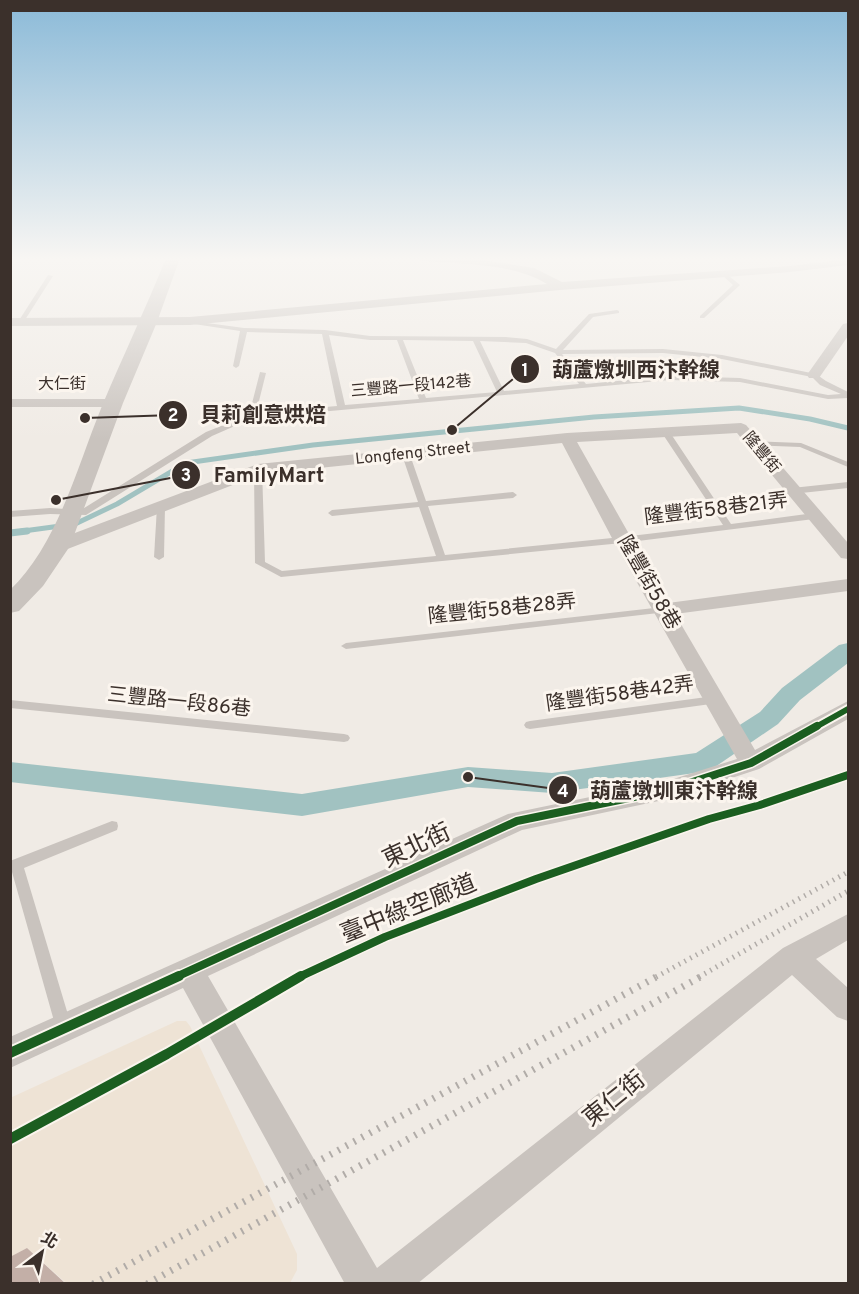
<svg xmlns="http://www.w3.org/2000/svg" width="859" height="1294" font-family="Overpass,'Noto Sans TC',sans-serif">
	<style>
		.plaza { fill: #eee3d5 }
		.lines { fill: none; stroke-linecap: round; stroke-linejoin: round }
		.stream-far1 { stroke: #a1c2c1; stroke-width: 5 }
		.stream { stroke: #a1c2c1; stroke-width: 7 }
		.canal { fill: #a1c2c1; fill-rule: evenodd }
		.building { fill: #c3afa7 }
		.service { fill: #c9c3be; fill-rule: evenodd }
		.minor { fill: #c9c3be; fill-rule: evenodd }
		.tertiary { fill: #c9c3be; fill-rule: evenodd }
		.rail-far1 { stroke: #b1aca8; stroke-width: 5; stroke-dasharray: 1.5 5; stroke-linecap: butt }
		.rail { stroke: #b1aca8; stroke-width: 7; stroke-dasharray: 2 7; stroke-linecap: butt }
		.cycleway-far2-casing { stroke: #fbf5ee; stroke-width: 10 }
		.cycleway-far1-casing { stroke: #fbf5ee; stroke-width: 11 }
		.cycleway-casing { stroke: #fbf5ee; stroke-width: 14 }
		.cycleway-far2 { stroke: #1b5e20; stroke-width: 6 }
		.cycleway-far1 { stroke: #1b5e20; stroke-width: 8 }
		.cycleway { stroke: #1b5e20; stroke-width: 10 }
		.labels { text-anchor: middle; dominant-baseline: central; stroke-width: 6; stroke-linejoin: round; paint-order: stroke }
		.far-street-label { font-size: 16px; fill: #3b302b; stroke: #fbf5ee }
		.street-label { font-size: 20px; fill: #3b302b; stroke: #fbf5ee }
		.near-street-label { font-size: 24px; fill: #3b302b; stroke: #fbf5ee }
		.leader { fill: none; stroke: #3b302b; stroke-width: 2 }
		.callout-dot { fill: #3b302b; stroke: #fbf5ee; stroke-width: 2 }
		.mark-label { font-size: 18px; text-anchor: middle; font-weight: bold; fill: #fff }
		.callout-label { font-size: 21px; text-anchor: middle; font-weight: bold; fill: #3b302b; stroke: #fbf5ee; stroke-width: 6; stroke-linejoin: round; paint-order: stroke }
	</style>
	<rect width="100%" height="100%" fill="#f0ebe5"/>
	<path class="plaza" d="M177,1021H186L190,1026L297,1254V1270L290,1283H66L27,1248L11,1257L10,1098Z"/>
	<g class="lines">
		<path class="stream-far1" d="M16,532L75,524L117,504L186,463L313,445L594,417L739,408L810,419L848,428"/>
		<path class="stream" d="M10,533L27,531"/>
		<path class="canal" d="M848,643V663L800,700L778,724L712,769L702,772L552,793L468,787L302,816L10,782V762L302,794L468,767L552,773L696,753L760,712L782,688L839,645Z"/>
	</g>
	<path class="building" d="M27,1248L66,1284H10V1257Z"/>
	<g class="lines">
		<g class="service">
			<path d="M724,272L740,285L704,318H700V316L733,285L722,275V273Z"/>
			<path d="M48,275L53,276L23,323H19L18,322Z"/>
			<path d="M617,310L619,311V313L593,317L563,350L663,349L722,355L816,374L826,381L848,392V398L828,399L740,382L670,380L253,418L212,436L86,515L50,514L10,517V511L50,508L81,510L206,432L249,415L260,372L266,373L256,413L337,406L322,334L247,332L239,366L236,368L233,366L240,331L194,324L192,323V321L244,328L325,330L370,336L506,337L527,339L556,349L589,314ZM329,335L370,340H397L419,399L345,405ZM403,340L473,341L497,392L426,398ZM480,341L526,343L555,353L579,384L504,391ZM663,353L722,359L812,377L820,385L841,394L828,395L740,378L670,376L586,384L562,354Z"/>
			<path d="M663,431H669L731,524L814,513L818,516L814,519L622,543L281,577L255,563L254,469L258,467L262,469L265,562L282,571L436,556L419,507L332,516L328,513L332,510L418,502L402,455L406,453L410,455L426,501L513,492L517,495L513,498L428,506L445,555L622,537L723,525L662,433Z"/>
			<path d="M750,441L801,443L848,462V467L800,447L753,445H750Z"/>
			<path d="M848,482V488L792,494L788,491L792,488Z"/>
			<path d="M161,504L165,507L164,557L159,560L154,557L157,507Z"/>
			<path d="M663,607L668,610L667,612L346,649L341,646L346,643Z"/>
			<path d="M714,696L718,697L720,700L718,703L530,729L526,728L524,725L526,722L530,721Z"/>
			<path d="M10,700L344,734L348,735L350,738L348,741L344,742L10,708Z"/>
			<path d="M112,821L117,822L118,826L117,830L24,868L72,1028L69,1033L64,1035L59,1033L56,1028L12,872H10V861Z"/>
		</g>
		<g class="minor">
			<path d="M417,258L475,259L534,268L562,282L790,266L848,259V265L790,272L560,290L190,325L10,326V318L190,317L547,284C512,263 463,264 423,261Z"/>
			<path d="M848,323V336L819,378H809L807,375L809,372L843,324Z"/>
			<path d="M10,399H113L120,403L113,407H10Z"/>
			<path d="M741,423L746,425L848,543V559L841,558L737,433L577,442L668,603L848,579V591L675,614L755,750L848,701V719L759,769L668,799L522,830L208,976L377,1268L783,948L848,914V940L816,959L848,988V1021L837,1017L792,975L417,1284H345L183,988L10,1068V1037L508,814L667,781L737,759L613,540L562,443L261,474L65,550H51L49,546L51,542L258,464L567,433Z"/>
		</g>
		<path class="tertiary" d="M166,258H180L157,322L123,403L70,546L43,586L19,611L10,613V590C58,544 77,467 102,406C123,356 146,308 166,258Z"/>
		<g class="rail-far1">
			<path d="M656,977L848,872"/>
			<path d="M699,977L848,891"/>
		</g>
		<g class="rail">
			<path d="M93,1284L658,976"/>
			<path d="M147,1284L702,976"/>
		</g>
		<defs>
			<path id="cycleway-far2" d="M814,728L848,709"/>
			<g id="cycleway-far1">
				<path d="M176,977L517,821L668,790L751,763L817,726"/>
				<path d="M299,977L385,937L536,879L709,819L760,805L848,775"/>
			</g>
			<g id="cycleway">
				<path d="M10,1053L179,976"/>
				<path d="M10,1139L167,1054L301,976"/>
			</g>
		</defs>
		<use href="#cycleway-far2" class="cycleway-far2-casing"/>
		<use href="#cycleway-far1" class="cycleway-far1-casing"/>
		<use href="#cycleway" class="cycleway-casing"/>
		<use href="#cycleway-far2" class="cycleway-far2"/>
		<use href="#cycleway-far1" class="cycleway-far1"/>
		<use href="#cycleway" class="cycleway"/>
	</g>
	<linearGradient id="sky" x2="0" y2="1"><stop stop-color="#8bbad8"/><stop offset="0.59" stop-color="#f8f6f3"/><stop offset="1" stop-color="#f8f6f3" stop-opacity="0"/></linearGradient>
	<rect width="859" height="439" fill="url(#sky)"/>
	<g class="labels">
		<g class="far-street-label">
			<text x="62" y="385">大仁街</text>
			<text transform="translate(411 387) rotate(-5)">三豐路一段142巷</text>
			<text transform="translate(761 453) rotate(50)">隆豐街</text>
			<text transform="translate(413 454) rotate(-6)">Longfeng Street</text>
		</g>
		<g class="street-label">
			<text transform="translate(716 510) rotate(-7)">隆豐街58巷21弄</text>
			<text transform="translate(648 583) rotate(60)">隆豐街58巷</text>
			<text transform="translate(502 610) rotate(-6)">隆豐街58巷28弄</text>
			<text transform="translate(620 695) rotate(-8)">隆豐街58巷42弄</text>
			<text transform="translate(179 703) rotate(6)">三豐路一段86巷</text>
		</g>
		<g class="near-street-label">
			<text transform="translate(417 847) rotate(-25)">東北街</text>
			<text transform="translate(409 910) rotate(-22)">臺中綠空廊道</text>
			<text transform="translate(615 1100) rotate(-39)">東仁街</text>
		</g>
	</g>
	<path class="leader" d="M452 430L525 369M85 418L173 415M56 500L186 475M468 777L563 790"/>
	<g class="callout-dot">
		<circle cx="452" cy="430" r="6"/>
		<circle cx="85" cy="418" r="6"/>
		<circle cx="56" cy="500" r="6"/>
		<circle cx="468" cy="777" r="6"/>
		<circle cx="525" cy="369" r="15"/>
		<circle cx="173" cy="415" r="15"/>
		<circle cx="186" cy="475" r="15"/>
		<circle cx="563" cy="790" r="15"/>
	</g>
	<g class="mark-label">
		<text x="525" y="376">1</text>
		<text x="173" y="421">2</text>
		<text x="186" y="481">3</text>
		<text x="563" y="797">4</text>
	</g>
	<g class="callout-label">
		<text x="636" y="377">葫蘆燉圳西汴幹線</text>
		<text x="263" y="422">貝莉創意烘焙</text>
		<text x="269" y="482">FamilyMart</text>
		<text x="674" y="798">葫蘆墩圳東汴幹線</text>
	</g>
	<rect width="859" height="1294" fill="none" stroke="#3b302b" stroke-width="24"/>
	<g transform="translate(42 1252) rotate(32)" stroke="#fbf5ee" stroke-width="4.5" paint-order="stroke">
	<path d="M0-4.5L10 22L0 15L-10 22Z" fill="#3b302b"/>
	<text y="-9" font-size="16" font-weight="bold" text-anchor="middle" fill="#3b302b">北</text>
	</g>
</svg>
